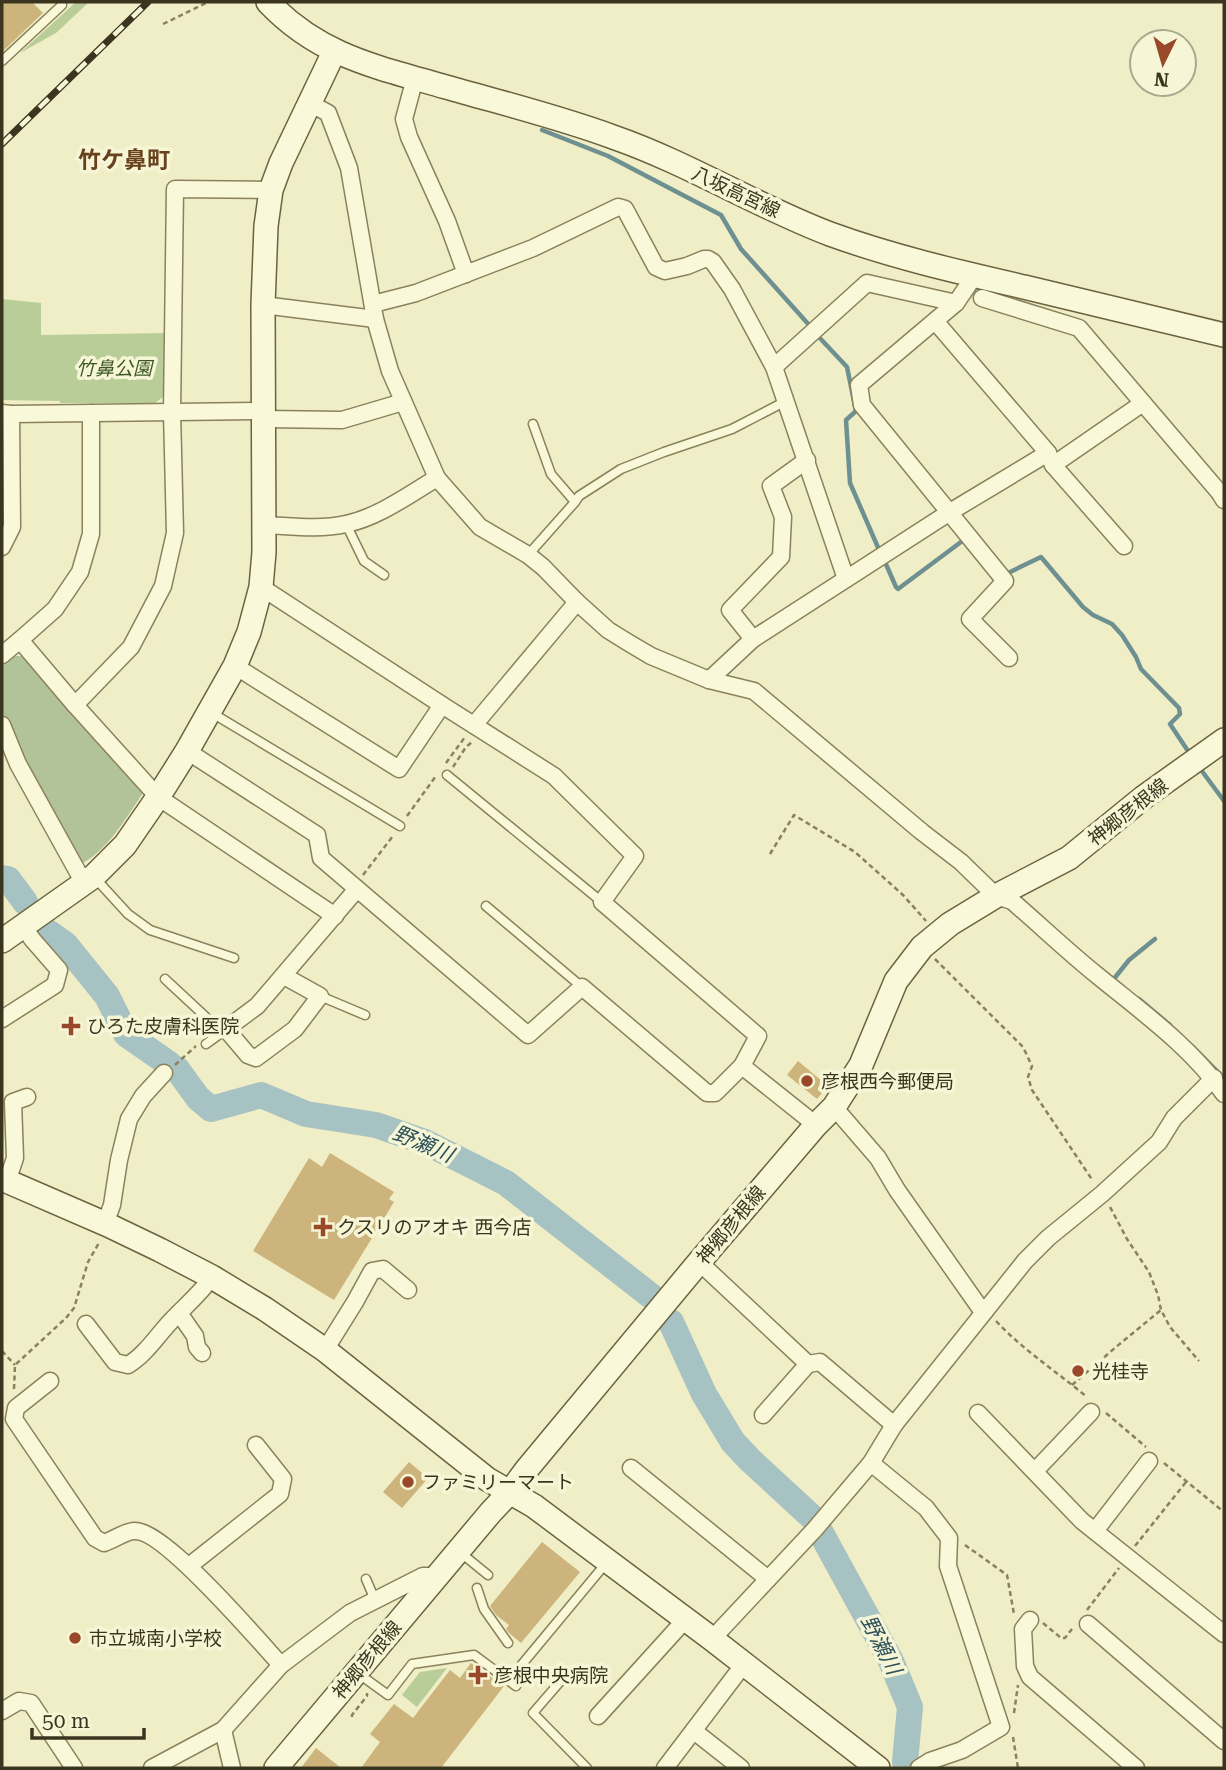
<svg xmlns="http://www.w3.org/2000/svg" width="1226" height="1770" font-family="'Roboto Serif','Noto Sans JP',serif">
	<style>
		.green { fill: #b9cd99 }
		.cemetery { fill: #b2c299 }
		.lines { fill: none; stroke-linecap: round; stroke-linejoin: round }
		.stream { stroke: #6e9091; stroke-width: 4.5 }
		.river { stroke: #a7c2c2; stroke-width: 26 }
		.building { fill: #cdb47c }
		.lane-casing { stroke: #8b815b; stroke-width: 11 }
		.street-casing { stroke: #8b815b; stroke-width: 19 }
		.secondary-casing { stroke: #6d623e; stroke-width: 26 }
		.path { stroke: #8b815b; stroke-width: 2.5; stroke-dasharray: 5 3.5; stroke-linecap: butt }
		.lane { stroke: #f9f9da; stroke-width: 8 }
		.street { stroke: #f9f9da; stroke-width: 16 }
		.secondary { stroke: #f9f9da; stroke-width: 23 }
		.rail-casing { stroke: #3b341f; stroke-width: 7 }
		.rail { stroke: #f6f6d6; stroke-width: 4.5; stroke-dasharray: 13; stroke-linecap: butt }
		.poi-dot { fill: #9a482a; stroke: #f6f6d6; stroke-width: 2.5 }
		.labels { text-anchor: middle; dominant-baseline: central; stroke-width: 7; stroke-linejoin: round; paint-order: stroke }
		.street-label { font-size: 19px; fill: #3b341f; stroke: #f6f6d6 }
		.park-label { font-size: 19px; font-style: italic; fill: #3d5726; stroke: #f6f6d6 }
		.poi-label { font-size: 19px; fill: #3b341f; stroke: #f6f6d6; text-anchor: start }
		.water-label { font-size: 21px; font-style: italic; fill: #2e515b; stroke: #f6f6d6 }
		.quarter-label { font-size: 23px; font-weight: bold; fill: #68421e; stroke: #f6f6d6 }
	</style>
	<rect width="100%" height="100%" fill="#efeec6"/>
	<g class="green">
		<path d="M76,2H89L56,33L20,53Z"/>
		<path d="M2,299L41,303V335L168,333L167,394L155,403H60V401L2,400Z"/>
		<path d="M447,1668L417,1707L402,1695L420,1672Z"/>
	</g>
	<path class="cemetery" d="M13,656H26L143,793C126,818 108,850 81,864L19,753L2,711V666Z"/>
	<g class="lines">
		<g class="stream">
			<path d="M542,130L608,156L721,215L741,249L810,326"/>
			<path d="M817,335L847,367L856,411L846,420L850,483L880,552"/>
			<path d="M885,562L896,587L898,589L965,539"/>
			<path d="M1008,573L1041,557L1083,607L1093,615L1112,624L1122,635L1136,657L1141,669L1179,708L1180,714L1170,724L1190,754"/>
			<path d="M1199,767L1224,801"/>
			<path d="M1115,982L1113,980L1129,960L1155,939"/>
			<path d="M1139,999L1170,1025"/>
			<path d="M1194,1048L1224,1078"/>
		</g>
		<g class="river">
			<path d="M2,878L8,879L25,902"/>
			<path d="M48,932L65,944L107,996L126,1034L169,1064"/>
			<path d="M177,1069L198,1098L211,1109L261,1095L306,1114L376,1125L425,1142L506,1183L651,1296"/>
			<path d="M671,1322L704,1394L733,1442L750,1460L814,1519"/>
			<path d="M821,1533L891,1661L910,1707L905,1762L906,1765"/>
		</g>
	</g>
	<g class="building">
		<path d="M2,2H32L43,13L2,52Z"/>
		<path d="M798,1061L828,1086L817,1099L787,1075Z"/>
		<path d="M330,1153L394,1192L389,1199L394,1202L334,1300L253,1251L309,1158L322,1167Z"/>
		<path d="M409,1462L428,1478L402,1508L383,1492Z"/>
		<path d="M542,1542L580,1572L521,1643L509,1633L506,1629L509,1625L496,1615L490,1606Z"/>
		<path d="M471,1663L504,1686L441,1768H361L380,1742L370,1734L394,1704L413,1718L450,1670L460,1678Z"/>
		<path d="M316,1748L341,1768H301Z"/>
	</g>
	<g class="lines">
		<defs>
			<g id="lane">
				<path d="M2,61L62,5"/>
				<path d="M575,502L579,496L621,469L664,452L732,429L786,401"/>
				<path d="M346,524L364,561L384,575"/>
				<path d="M528,555L575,502L551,474L533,424"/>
				<path d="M212,713L400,826"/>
				<path d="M447,775L602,902"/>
				<path d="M95,878L128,914L150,930L234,958"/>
				<path d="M486,906L582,987"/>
				<path d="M165,979L222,1032"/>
				<path d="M320,996L365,1015"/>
				<path d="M206,1044L224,1031"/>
				<path d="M461,1553L488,1575"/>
				<path d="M366,1579L375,1600"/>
				<path d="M477,1588L484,1609L508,1643"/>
				<path d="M359,1674L388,1695L412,1664L474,1655L516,1686"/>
				<path d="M565,1676L533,1713L587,1768"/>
				<path d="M509,1680L607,1562"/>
			</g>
			<g id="street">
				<path d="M415,78L404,119L409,137L447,221L466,274"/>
				<path d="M309,103L328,113L349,168L375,319L390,371L437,478L480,527L528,555L543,567L577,602L608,630L629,643L651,656L709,680L754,691L922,832L961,862L996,896L1012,901C1041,926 1068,952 1098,976C1142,1012 1191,1047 1224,1094"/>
				<path d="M975,275L956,303L859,385L862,405L1005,581L970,619L1009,658"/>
				<path d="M982,298L1079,328L1143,403"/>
				<path d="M373,304L416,293L533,248L618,207L625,209L656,267L665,271L687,266L704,259H708L713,262L732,289L774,367L846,579"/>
				<path d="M263,305L375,319"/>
				<path d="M935,321L1048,453L1053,465L1143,403L1219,492L1224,500"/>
				<path d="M774,367L867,283L956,303"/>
				<path d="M2,413L11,414L264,411"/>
				<path d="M265,419L342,420L403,402"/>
				<path d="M1053,465L1124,546"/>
				<path d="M265,525C291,526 319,530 346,524C379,517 408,495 437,478"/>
				<path d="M2,547L12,527L11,414"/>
				<path d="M753,639L730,610L781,557L783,517L771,486L807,460"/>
				<path d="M20,640L55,609L80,572L91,534V413"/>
				<path d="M2,655L20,640L75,705L158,797L335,916"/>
				<path d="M235,666L399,769L442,705L261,587"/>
				<path d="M709,680L753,639L950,512L1048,453"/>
				<path d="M75,705L131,647L163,586L175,533L172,412L175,189L271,190"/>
				<path d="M442,705L554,776L635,856L602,902L758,1036L742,1066L816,1125"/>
				<path d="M2,725L18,764L85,885"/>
				<path d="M474,725L577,602"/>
				<path d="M187,751L317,835L321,858L528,1035L582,987L707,1093H715L742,1066"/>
				<path d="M284,976L320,996L295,1029L256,1058L248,1055L226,1029L257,1006L357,889"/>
				<path d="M2,1019L55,985L59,970L32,939L24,927"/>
				<path d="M834,1107L878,1158L897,1190L980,1308L985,1311"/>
				<path d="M7,1182L15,1158L13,1102L27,1097"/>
				<path d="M105,1224L112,1205L119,1160L129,1119L143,1096L164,1073"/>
				<path d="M699,1262L808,1364L820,1362L894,1425"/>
				<path d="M179,1313L195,1336L197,1347L202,1353"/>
				<path d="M86,1324L115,1362L128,1365C145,1355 157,1336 171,1321C185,1306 200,1294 212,1277"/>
				<path d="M325,1350L355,1302L372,1271L383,1269L408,1290"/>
				<path d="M50,1381L16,1408L14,1419L95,1538L104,1543C113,1540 126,1531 134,1531C163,1528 259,1641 281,1665"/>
				<path d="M978,1413L1082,1521L1224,1634"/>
				<path d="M763,1415L808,1364"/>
				<path d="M871,1463L926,1508L949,1538L948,1566L1001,1727L962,1750L930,1761L919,1768"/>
				<path d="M631,1468L768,1579"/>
				<path d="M1035,1471L1091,1412"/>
				<path d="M1095,1531L1149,1461"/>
				<path d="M189,1566L280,1494L283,1479L256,1445"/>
				<path d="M1030,1620L1023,1629L1025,1666L1030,1677L1136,1768"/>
				<path d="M1088,1624L1224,1741"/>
				<path d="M712,1639L815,1529L871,1463L894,1425L1025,1261L1048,1238L1102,1194L1159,1142L1174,1118L1214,1078"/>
				<path d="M2,1711L19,1701L31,1703L74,1768"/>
				<path d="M598,1716L685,1620"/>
				<path d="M223,1730L232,1768"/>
				<path d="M694,1731L741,1768"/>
				<path d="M152,1768L223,1730L281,1665L350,1613L423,1576H438"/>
				<path d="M665,1768L744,1664"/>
			</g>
			<g id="secondary">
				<path d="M268,2C319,56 377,67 446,87C502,103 559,117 613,137C688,163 756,206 830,234C893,257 959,272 1024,287C1091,303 1157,319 1224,335"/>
				<path d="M2,941L94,876L125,845L158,797L187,751L235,666L249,632L261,587L264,552L263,305L266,226L271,190L281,163L334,52"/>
				<path d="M2,1179L108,1225L160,1250L212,1277L265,1309L325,1350L487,1479L534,1506L712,1639L878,1768"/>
				<path d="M276,1768L491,1512L510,1492L527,1469L699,1262L816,1125L834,1107L861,1065L896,981L922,947L950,924L996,896L1069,858L1144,797L1224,740"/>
			</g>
		</defs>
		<use href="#lane" class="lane-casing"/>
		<use href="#street" class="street-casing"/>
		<use href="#secondary" class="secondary-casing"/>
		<g class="path">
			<path d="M163,24L208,2"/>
			<path d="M446,763L465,737"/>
			<path d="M453,767L466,747L472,742"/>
			<path d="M407,816L436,776"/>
			<path d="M770,854L794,815L855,852L903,895L926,921"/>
			<path d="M363,875L393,836"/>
			<path d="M935,959L1023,1047L1032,1066L1028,1077L1032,1090L1093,1181"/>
			<path d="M175,1065L196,1046"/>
			<path d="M1110,1207L1127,1239L1149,1272L1158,1295L1161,1310L1170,1327L1199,1361"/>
			<path d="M996,1321C1023,1350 1057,1372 1087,1397"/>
			<path d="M2,1351L15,1365"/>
			<path d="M1072,1385L1116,1347L1161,1310"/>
			<path d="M14,1389L15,1365L66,1318L74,1308L88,1262L100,1241"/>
			<path d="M1106,1413L1146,1447"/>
			<path d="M1164,1463L1224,1512"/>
			<path d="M965,1545L1007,1575L1014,1614"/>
			<path d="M1135,1546L1186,1482"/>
			<path d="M1087,1610L1119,1568"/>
			<path d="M1043,1623L1061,1638H1065L1072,1629"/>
			<path d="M1014,1713L1018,1685"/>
			<path d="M352,1717V1715L367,1696V1693"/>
			<path d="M1013,1737L1018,1768"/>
		</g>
		<use href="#lane" class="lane"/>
		<use href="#street" class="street"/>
		<use href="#secondary" class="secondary"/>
		<defs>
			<path id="rail" d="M2,144L148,2"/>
		</defs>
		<use href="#rail" class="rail-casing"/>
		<use href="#rail" class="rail"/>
	</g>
	<g class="poi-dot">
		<path d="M67.5 1015.5h7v7h7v7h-7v7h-7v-7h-7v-7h7z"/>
		<circle cx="807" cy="1081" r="7"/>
		<path d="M319.5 1216.5h7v7h7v7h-7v7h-7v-7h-7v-7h7z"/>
		<circle cx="1078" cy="1371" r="7"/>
		<circle cx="408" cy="1482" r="7"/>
		<circle cx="75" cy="1638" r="7"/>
		<path d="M474.5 1664.5h7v7h7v7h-7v7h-7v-7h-7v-7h7z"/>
	</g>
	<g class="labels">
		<g class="street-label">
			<text transform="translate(736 192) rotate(25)">八坂高宮線</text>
			<text transform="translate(1128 812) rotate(-38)">神郷彦根線</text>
			<text transform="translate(731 1225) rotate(-50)">神郷彦根線</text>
			<text transform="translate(367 1660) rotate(-50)">神郷彦根線</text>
		</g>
		<g class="park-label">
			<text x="114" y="368">竹鼻公園</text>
		</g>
		<g class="poi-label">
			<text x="87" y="1026">ひろた皮膚科医院</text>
			<text x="821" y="1081">彦根西今郵便局</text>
			<text x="337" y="1227">クスリのアオキ 西今店</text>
			<text x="1092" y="1371">光桂寺</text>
			<text x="422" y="1482">ファミリーマート</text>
			<text x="89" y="1638">市立城南小学校</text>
			<text x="494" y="1675">彦根中央病院</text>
		</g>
		<g class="water-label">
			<text transform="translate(423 1144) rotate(23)">野瀬川</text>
			<text transform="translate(881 1645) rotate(63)">野瀬川</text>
		</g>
		<g class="quarter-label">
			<text x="124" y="160">竹ケ鼻町</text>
		</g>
	</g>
	<rect width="1226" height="1770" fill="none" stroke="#3b341f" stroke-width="7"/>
	<g transform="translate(1163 63) rotate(185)"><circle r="33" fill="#f6f6d6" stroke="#aba88d" stroke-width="2"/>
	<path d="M0-5L12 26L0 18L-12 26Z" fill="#9a482a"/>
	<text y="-10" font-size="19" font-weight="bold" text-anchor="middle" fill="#3b341f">N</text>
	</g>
	<path d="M32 1728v10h112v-10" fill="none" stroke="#3b341f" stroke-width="3.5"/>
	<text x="42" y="1728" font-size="21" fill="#3b341f" stroke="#f6f6d6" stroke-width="5" paint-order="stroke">50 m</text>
</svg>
